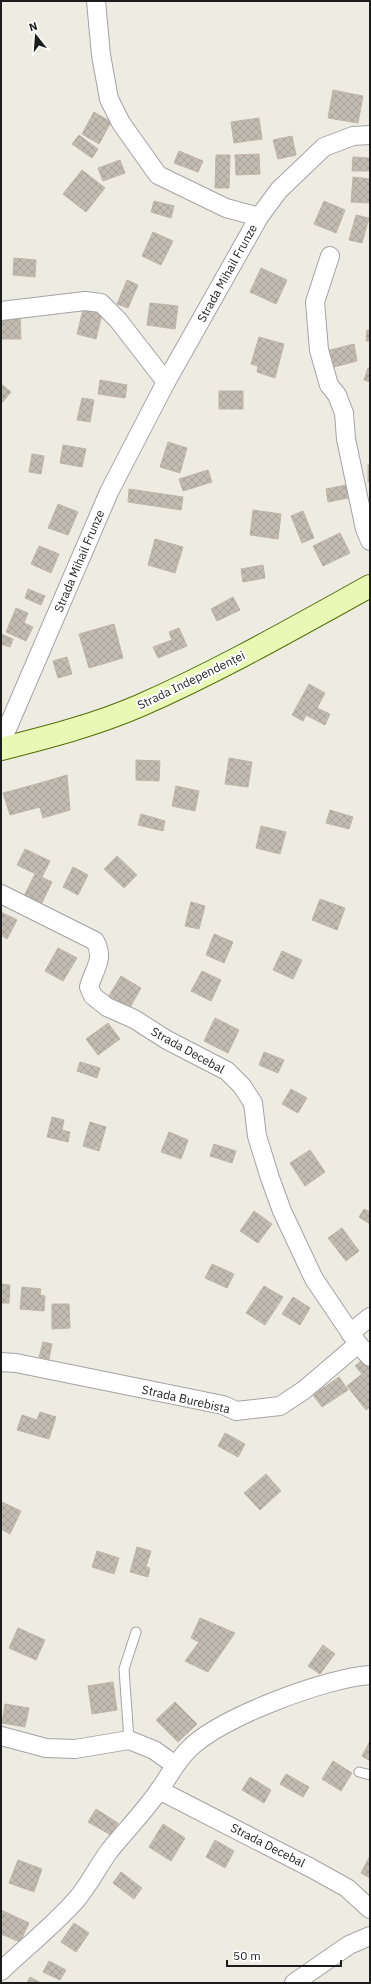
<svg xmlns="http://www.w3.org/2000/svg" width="371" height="1984" font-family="'IBM Plex Sans',sans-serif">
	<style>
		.building { fill: url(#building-cross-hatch); stroke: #bfb5a5 }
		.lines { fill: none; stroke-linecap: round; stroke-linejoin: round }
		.lane-casing { stroke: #a3a3a3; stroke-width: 11 }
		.street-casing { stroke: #a3a3a3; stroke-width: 20 }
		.secondary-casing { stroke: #537007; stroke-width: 24 }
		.lane { stroke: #fff; stroke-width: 9 }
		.street { stroke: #fff; stroke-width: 18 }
		.secondary { stroke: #eaf8b6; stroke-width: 22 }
		.labels { text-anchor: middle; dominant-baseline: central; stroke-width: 4; stroke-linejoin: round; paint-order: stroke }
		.street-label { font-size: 12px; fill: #1c1c1c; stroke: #fff }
	</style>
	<defs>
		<pattern id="building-cross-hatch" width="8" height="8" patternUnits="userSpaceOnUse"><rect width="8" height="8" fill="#c2bbb2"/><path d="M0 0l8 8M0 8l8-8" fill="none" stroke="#a6a098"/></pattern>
	</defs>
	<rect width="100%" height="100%" fill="#eeece2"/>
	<g class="building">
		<path d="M333,90L363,96L358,123L328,118Z"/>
		<path d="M94,112L111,122L99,144L82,134Z"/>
		<path d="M259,118L262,139L234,143L231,122Z"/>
		<path d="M79,135L98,149L92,158L72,144Z"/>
		<path d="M292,136L296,155L278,159L273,140Z"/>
		<path d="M179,151L203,161L198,172L174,163Z"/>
		<path d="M259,154L260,174L236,175L235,155Z"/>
		<path d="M216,155H230L229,188H215Z"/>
		<path d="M353,157L370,158V171H352Z"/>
		<path d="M120,160L125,173L103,181L98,168Z"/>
		<path d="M82,170L105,188L86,212L63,194Z"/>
		<path d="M353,177L370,179V203L351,202Z"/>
		<path d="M154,201L174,206L171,218L151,212Z"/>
		<path d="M324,201L345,210L336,233L314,224Z"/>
		<path d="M356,215L369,218L362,243L349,240Z"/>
		<path d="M153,232L173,241L161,265L142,256Z"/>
		<path d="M14,258L36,260L35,277L13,275Z"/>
		<path d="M261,268L287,280L276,304L250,292Z"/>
		<path d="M127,280L138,285L128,308L117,304Z"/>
		<path d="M150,303L178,306L175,329L147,325Z"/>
		<path d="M83,310L102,314L96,339L77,334Z"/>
		<path d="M1,316H20L21,339H1Z"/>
		<path d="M367,330H370V341H366Z"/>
		<path d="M259,337L284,344L275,378L257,372L258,366L251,364Z"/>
		<path d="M354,344L357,361L330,368L326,351Z"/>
		<path d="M368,368H370V382L364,380Z"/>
		<path d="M100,380L127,385L125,398L98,394Z"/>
		<path d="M1,384L11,392L1,404Z"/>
		<rect x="219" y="391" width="24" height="18"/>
		<path d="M82,398L94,400L90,422L77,420Z"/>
		<path d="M168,442L187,448L180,473L160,467Z"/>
		<path d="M63,445L86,449L82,467L60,463Z"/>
		<path d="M32,454L44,456L41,474L29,472Z"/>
		<rect x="368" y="465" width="2" height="17"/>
		<path d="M208,470L212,482L183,491L179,479Z"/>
		<path d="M351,484L353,497L328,502L326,489Z"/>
		<path d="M129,489L183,497L181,510L128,502Z"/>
		<path d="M58,504L78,512L68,535L48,528Z"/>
		<path d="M253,510L281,514L278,539L250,535Z"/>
		<path d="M303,511L314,538L302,543L291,516Z"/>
		<path d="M340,533L350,553L323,566L313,546Z"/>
		<path d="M155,539L183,547L175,573L148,565Z"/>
		<path d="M39,546L59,554L51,573L31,564Z"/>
		<path d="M263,565L265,578L243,582L241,569Z"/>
		<path d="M28,589L45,596L41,605L25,598Z"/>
		<path d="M233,597L240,610L217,621L211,609Z"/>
		<path d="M16,608L28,613L24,623L33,627L26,641L6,632Z"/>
		<path d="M114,624L123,658L89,668L79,634Z"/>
		<path d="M179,628L187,646L158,658L153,647L172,640L169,632Z"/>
		<path d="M1,634L13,639L10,647L1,644Z"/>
		<path d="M67,657L72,674L58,678L53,661Z"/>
		<path d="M309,684L325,693L317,708L330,714L325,725L306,715L303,721L292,715Z"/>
		<path d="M229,758L252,762L248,787L225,784Z"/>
		<path d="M136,760L160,761L159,781L136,780Z"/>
		<path d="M67,775L70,810L43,818L33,785Z"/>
		<path d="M33,785L40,807L10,815L3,793Z"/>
		<path d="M176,786L199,791L195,811L172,806Z"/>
		<path d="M330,810L353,817L349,829L326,823Z"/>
		<path d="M141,814L165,821L163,831L138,825Z"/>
		<path d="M261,826L286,832L280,854L256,848Z"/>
		<path d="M25,849L50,861L42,877L17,865Z"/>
		<path d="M117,856L137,875L124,888L104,869Z"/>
		<path d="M73,867L88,875L78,895L63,887Z"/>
		<path d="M35,874L52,882L41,905L24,896Z"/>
		<path d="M320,899L345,908L337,930L312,920Z"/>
		<path d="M191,902L205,906L199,929L185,926Z"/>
		<path d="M1,912L17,920L7,939L1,935Z"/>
		<path d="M214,934L233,942L224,963L206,955Z"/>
		<path d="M58,948L77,958L63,981L45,971Z"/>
		<path d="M282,951L302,960L293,979L273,970Z"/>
		<path d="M202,971L221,980L211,1001L191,991Z"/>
		<path d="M121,976L141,988L128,1011L107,999Z"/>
		<path d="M215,1018L239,1030L228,1053L204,1041Z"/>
		<path d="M108,1023L120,1039L98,1055L86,1039Z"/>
		<path d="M264,1052L284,1060L278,1073L259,1065Z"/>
		<path d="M80,1062L100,1068L97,1078L77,1071Z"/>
		<path d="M291,1089L307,1098L298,1113L282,1104Z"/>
		<path d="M52,1117L64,1120L62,1130L70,1132L68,1142L47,1137Z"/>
		<path d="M90,1122L106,1127L99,1151L83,1146Z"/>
		<path d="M169,1132L188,1140L181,1159L161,1152Z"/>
		<path d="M214,1144L236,1151L232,1163L210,1156Z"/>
		<path d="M310,1150L325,1172L305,1186L290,1163Z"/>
		<path d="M364,1209L370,1212V1224L359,1217Z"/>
		<path d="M254,1211L272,1224L258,1243L240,1231Z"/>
		<path d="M342,1228L359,1251L346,1261L328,1238Z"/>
		<path d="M212,1264L234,1274L227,1288L205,1278Z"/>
		<path d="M1,1284L10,1285L9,1303H1Z"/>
		<path d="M264,1286L283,1297L265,1325L246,1313Z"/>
		<path d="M22,1287L41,1289L40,1295L45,1296L44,1311L20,1309Z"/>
		<path d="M293,1297L310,1308L300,1325L282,1314Z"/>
		<path d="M52,1304H69L70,1328L52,1329Z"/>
		<path d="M43,1342L52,1344L49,1359L39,1357Z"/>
		<path d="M362,1360L370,1369V1407L366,1410L347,1386L362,1374L355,1366Z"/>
		<path d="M339,1377L348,1390L322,1407L313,1395Z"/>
		<path d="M40,1412L56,1417L49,1439L17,1430L22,1415L37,1420Z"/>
		<path d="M225,1433L245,1444L238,1457L218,1446Z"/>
		<path d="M266,1474L281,1491L260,1510L244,1493Z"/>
		<path d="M2,1502L21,1511L10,1534L1,1529Z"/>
		<path d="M137,1547L151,1551L146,1567L150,1568L148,1577L130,1572Z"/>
		<path d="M97,1551L119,1558L114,1574L92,1567Z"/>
		<path d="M200,1618L235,1633L208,1672L185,1661L199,1642L191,1638Z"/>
		<path d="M18,1628L45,1640L36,1660L9,1648Z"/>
		<path d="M323,1645L335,1654L320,1674L308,1666Z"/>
		<path d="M113,1682L117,1710L92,1714L88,1686Z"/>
		<path d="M175,1702L187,1714L168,1732L156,1720Z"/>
		<path d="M5,1704L29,1708L25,1727L2,1723Z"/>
		<path d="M187,1714L197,1724L178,1742L168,1732Z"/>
		<path d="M370,1741V1761L362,1756Z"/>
		<path d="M333,1761L352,1773L341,1791L322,1779Z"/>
		<path d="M286,1774L309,1787L303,1797L280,1784Z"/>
		<path d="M250,1777L271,1790L264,1803L242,1790Z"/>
		<path d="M96,1809L118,1823L111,1835L88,1822Z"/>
		<path d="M163,1824L185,1838L171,1861L149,1847Z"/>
		<path d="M215,1840L234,1851L225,1868L206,1857Z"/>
		<path d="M370,1856V1878L361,1873Z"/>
		<path d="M18,1860L42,1869L34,1892L9,1883Z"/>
		<path d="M121,1872L142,1888L134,1899L113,1883Z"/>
		<path d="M1,1910L29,1923L20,1942L1,1934Z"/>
		<path d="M74,1923L89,1933L76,1952L61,1942Z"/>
		<path d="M49,1961L66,1970L60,1980L43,1972Z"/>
		<path d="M30,1977L41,1983H27Z"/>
	</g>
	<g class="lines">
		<defs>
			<g id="lane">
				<path d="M129,1740L124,1669L136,1632"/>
				<path d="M359,1772L370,1775"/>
			</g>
			<g id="street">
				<path d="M96,1L101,55L109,99L121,123L158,175L226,208L259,217"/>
				<path d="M330,256L315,302L319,350L329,385L337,395L344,413L346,439L365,529L370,541"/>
				<path d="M1,311L85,301L101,303L118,320L166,382"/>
				<path d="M1,743L109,492L166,382L259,217L279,190L324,147L353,136L370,135"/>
				<path d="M1,894L95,941C105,959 94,969 89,987L93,996L107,1007L134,1019L167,1040L227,1071L242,1086L253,1103L257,1136L270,1178L282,1211L314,1279L358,1344L370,1357"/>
				<path d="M350,1333L370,1317"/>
				<path d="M1,1362L16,1363L223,1405L236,1411L280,1406L304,1390L358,1344"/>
				<path d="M1,1736L46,1748L75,1749L129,1740L154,1750L175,1765"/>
				<path d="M159,1790L311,1868L347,1888L370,1909"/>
				<path d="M1,1971C26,1947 53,1926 76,1900C89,1885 98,1866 110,1850C126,1830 145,1811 160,1789C169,1776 176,1762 188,1750C218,1718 326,1678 370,1675"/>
				<path d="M294,1983L349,1945L370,1936"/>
			</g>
			<path id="secondary" d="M1,749C48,737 95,725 139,706C219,671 294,628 370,586"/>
		</defs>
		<use href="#lane" class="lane-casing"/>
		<use href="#street" class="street-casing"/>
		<use href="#secondary" class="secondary-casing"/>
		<use href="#lane" class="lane"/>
		<use href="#street" class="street"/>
		<use href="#secondary" class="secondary"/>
	</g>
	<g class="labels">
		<g class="street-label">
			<text transform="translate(227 273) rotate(-61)">Strada Mihail Frunze</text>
			<text transform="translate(79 561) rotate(-67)">Strada Mihail Frunze</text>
			<text transform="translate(191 680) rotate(-26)">Strada Independenței</text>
			<text transform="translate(188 1050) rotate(29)">Strada Decebal</text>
			<text transform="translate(186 1399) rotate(13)">Strada Burebista</text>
			<text transform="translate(268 1845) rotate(27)">Strada Decebal</text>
		</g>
	</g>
	<rect width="371" height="1984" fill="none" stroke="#1c1c1c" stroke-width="4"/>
	<g transform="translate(36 36) rotate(343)" stroke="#ffffff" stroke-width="3" paint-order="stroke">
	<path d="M0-3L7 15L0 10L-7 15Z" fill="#1c1c1c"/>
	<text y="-6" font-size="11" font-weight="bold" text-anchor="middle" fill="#1c1c1c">N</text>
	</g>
	<path d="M227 1960v6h114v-6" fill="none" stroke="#1c1c1c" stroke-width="2"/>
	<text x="233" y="1960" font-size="12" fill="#1c1c1c" stroke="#ffffff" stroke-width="3" paint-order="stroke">50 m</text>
</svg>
